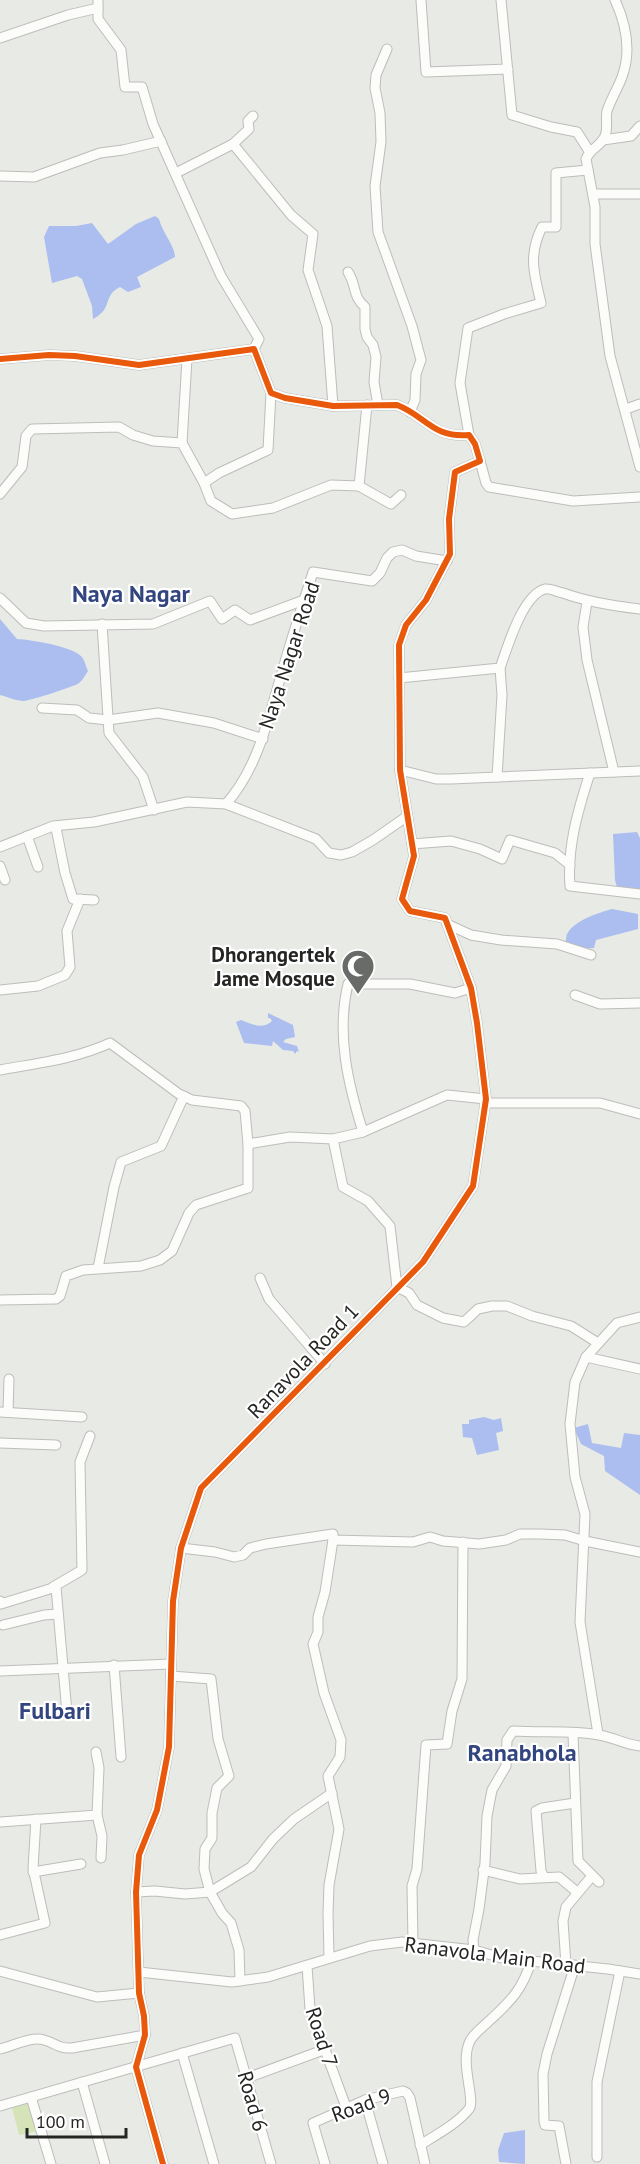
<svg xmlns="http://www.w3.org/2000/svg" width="640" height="2164" font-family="'PT Sans',sans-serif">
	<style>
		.green { fill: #d5e3b8 }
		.water { fill: #acbeef }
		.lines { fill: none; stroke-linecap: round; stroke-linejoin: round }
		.minor-casing { stroke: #bdbdbb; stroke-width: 11 }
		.minor { stroke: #fcfcfb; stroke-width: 9 }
		.cycleway-casing { stroke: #fff; stroke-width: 10 }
		.cycleway { stroke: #e8590c; stroke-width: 6 }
		.labels { text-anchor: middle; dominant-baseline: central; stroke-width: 4.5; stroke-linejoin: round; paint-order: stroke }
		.street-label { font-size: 21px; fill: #252624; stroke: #fff }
		.poi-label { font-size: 21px; font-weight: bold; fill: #252624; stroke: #fff; text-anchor: end }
		.quarter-label { font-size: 24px; font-weight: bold; fill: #33457f; stroke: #fff }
	</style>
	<rect width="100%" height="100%" fill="#e8eae6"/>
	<path class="green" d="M31,2103L40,2131L19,2135L12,2107Z"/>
	<g class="water">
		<path d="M155,216L159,219C162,232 175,246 175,257L137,277L141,287L128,292L120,287C102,296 114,308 93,319L92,306L82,279L77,276L52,283L44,237L49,226H76L92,223L108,244L136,224Z"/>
		<path d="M0,619L17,639C32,640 72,646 82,657C85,661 86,667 88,671C85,675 83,680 79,683C76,686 29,701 24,701C16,701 8,697 0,695Z"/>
		<path d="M637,832L640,838V891H618L615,880L613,834Z"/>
		<path d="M612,909L638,914V929L596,940L594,948L578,949L565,945C566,941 566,937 567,934C575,920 598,913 612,909Z"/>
		<path d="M268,1013L293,1025L295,1037L286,1039L283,1042L297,1046L299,1052L297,1051L295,1054L293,1051L283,1050L273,1041L272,1046L244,1043L236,1022L241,1020C252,1024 262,1030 272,1021L270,1018H268Z"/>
		<path d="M484,1417L494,1420L501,1418L503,1431L496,1433L499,1450L477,1455L472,1438L463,1437L462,1424H469V1420Z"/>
		<path d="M588,1424L592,1443L621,1448L624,1433L640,1435V1495L605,1471L604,1456L581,1444L574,1428Z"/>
		<path d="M525,2130V2164L499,2162L498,2150L504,2133Z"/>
	</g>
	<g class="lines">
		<defs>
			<g id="minor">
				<path d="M98,0V19L121,50L125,87H142L153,124L221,276L259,339L254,349"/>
				<path d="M421,0L426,72L508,69"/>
				<path d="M501,0L512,115L551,127L577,132L589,151"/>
				<path d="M615,0C626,24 632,50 622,77C618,88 611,99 607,111C605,120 609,130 604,138C599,147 590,149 586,159L595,207V244L610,356L640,467"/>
				<path d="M0,38L68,15L98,8"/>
				<path d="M387,49L376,75L375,88L380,113L381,142L375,186L378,232L412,326L421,360L416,374L415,400L410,412"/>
				<path d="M603,140L631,136L640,126"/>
				<path d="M233,144L291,215L313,234L308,270L327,326L333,406"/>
				<path d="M176,173L233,144L249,129L248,121L253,116"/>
				<path d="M0,176L34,177L100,153L123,150L161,141"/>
				<path d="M593,194H640"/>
				<path d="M348,272C357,286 352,296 365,307V329L367,337L373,345L376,357L374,382L378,405"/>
				<path d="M0,359L49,355L75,356L139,365L254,349L271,393L285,398L333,406L397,405C426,416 432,438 469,435L475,444L480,461L455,472L449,519L450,554L426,600L406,625L399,645L400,770L414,856L402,899L410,911L445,918L471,988L477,1023L486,1099L473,1186L423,1262L201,1488L181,1548L173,1601L169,1747L157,1810L139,1855L136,1892L139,1993L144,2016L145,2035L136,2067L163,2164"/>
				<path d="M626,409L640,404"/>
				<path d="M469,435L460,383L468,328L504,314L541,303C534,274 528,255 542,227H556V173L588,170"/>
				<path d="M182,443L187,359"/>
				<path d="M480,461L486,483L489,487L573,501L640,497"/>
				<path d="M204,483L211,501L232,514L273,508L331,485L359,486L367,405"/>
				<path d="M359,486L391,504L401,495"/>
				<path d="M0,494L22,467L26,436L32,429L119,427L133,435L153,441L182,443L204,483L219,473L268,450L271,393"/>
				<path d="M0,598L26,623L44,626L153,624L210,601L222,619L235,610L250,620L304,600"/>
				<path d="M587,602L583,627L587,660L614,772"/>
				<path d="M102,624L109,733L143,777L154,810"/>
				<path d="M399,678L500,668C507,649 522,595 545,589C550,588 557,592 563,593C588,602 613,606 640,609"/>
				<path d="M42,708L77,710L89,718L108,720L158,713L214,723L263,739"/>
				<path d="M400,770L436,779H451L640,771"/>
				<path d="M590,773C578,810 567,847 570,886L640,894"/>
				<path d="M497,777L502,695L500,668"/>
				<path d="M226,804C259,767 269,715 283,669C292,636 303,604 313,572L372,581L380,573L387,558L393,552L402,550L416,556L447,561"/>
				<path d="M56,828L65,873L73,899L94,900"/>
				<path d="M27,836L38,867"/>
				<path d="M412,844L451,841L480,849L502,859L510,840L555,853L570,865"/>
				<path d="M0,847L53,826L94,822L187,802L226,804L316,839L329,853L341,855L352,852L373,840L406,817"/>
				<path d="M0,866L5,880"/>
				<path d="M447,924L471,935L501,940L557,944L591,955"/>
				<path d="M0,990L38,986L65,975L70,967L67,931L80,899"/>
				<path d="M575,995L600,1004L640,1003"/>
				<path d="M0,1070C38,1063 75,1059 110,1043L179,1094L192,1100L241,1106L245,1111L248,1144"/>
				<path d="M485,1103H600L640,1114"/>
				<path d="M363,1132C348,1084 336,1034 348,984H410L455,993L471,988"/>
				<path d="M333,1139L343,1187L368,1201L390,1226L397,1287L409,1293L417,1305L443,1318L464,1322L478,1309L492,1306H507L532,1316L571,1326L598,1343"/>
				<path d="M98,1268L114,1187L121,1162L161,1146L184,1096"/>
				<path d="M260,1278L269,1299L325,1364"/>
				<path d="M0,1300L56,1299L60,1296L66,1276L83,1270L141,1266L160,1260L172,1251L189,1213L196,1205L248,1188V1144L290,1137L333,1139L363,1132L447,1095L486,1099"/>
				<path d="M586,1357L640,1369"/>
				<path d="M0,1412L82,1417"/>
				<path d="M8,1412L9,1379"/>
				<path d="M0,1443L56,1445"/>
				<path d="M181,1548L215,1552L234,1557L243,1555L250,1548L266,1544L333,1534V1540L413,1542L430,1537L443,1541L479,1544L506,1540L520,1534H540L565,1535L585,1541L640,1552"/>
				<path d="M53,1587L82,1570L80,1462L90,1436"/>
				<path d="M0,1601L1,1604L56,1587L67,1713"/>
				<path d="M3,1625L44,1615L58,1614"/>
				<path d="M114,1665L121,1757"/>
				<path d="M0,1671L171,1664"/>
				<path d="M171,1676L211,1679L218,1739L229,1776L217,1788L212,1813V1838L205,1849L204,1869L210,1892L222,1913L231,1923L239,1950L240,1981"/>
				<path d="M573,1734L578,1861L599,1882"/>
				<path d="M598,1734L580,1622L585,1514L575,1477L570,1424L575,1382L586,1357L617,1323L640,1317"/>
				<path d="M97,1815L102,1836L101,1858"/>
				<path d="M0,1822L97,1815L99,1768L96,1752"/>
				<path d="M483,1870L520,1879L559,1877L577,1892"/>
				<path d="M33,1872L81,1864"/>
				<path d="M544,1877L541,1871L536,1811L542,1808L575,1803"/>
				<path d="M136,1892L155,1891L185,1894L210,1892L251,1867L273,1839L294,1819L332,1793"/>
				<path d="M0,1935L45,1923L33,1868L36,1819"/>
				<path d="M413,1943L412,1886L417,1869L426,1745L447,1744L452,1711L462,1679L463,1542"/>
				<path d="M474,1950L473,1940L479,1909L485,1863L487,1816L492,1790L506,1766L507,1740L513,1731C541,1733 571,1730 599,1735C613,1737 626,1745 640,1746"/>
				<path d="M329,1958L328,1913L329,1885L339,1829L328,1776L340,1757L341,1740L324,1693L313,1644L318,1632V1617L325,1592L333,1540"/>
				<path d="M566,1965L563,1921L566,1907L592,1876"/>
				<path d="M307,1966L310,2009L346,2107"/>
				<path d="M0,1971L97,1997L139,1993"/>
				<path d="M139,1972L232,1982L268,1977L370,1946L402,1942L474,1950L502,1958L608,1969L640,1974"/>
				<path d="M0,2049C13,2046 31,2036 44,2040C56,2043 58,2049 72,2048L145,2035"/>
				<path d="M182,2053L214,2164"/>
				<path d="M247,2078L326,2049"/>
				<path d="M82,2082L105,2164"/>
				<path d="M31,2097L51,2164"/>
				<path d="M365,2100L383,2164"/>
				<path d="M0,2106L235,2038L271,2164"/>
				<path d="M420,2145C436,2135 457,2124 469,2109C476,2100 459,2062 470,2041C474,2033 483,2027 489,2021C510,2002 523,1989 531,1961"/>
				<path d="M597,2157V2082L620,1971"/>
				<path d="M325,2164L313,2123L365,2100L403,2091L407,2093L410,2098L425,2164"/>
				<path d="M566,2164L559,2126L545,2125L544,2121L543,2074L547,2054L575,1965"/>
			</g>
		</defs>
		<use href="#minor" class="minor-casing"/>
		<use href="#minor" class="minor"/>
		<defs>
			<path id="cycleway" d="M0,359L49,355L75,356L139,365L254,349L271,393L285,398L333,406L397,405C426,416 432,438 469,435L475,444L480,461L455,472L449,519L450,554L426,600L406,625L399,645L400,770L414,856L402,899L410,911L445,918L471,988L477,1023L486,1099L473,1186L423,1262L201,1488L181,1548L173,1601L169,1747L157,1810L139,1855L136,1892L139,1993L144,2016L145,2035L136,2067L163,2164"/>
		</defs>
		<use href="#cycleway" class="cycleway-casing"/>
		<use href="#cycleway" class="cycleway"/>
	</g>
	<defs>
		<symbol id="mosque-pin" viewBox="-11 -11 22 30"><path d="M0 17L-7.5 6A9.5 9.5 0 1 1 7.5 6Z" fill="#696b68" stroke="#fff"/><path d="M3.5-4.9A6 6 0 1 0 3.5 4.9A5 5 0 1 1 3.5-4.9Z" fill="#fff"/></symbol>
	</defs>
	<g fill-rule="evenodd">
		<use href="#mosque-pin" x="339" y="947" width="38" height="52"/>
	</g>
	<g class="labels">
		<g class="street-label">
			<text transform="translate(289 655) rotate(-72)">Naya Nagar Road</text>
			<text transform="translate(303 1361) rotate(-46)">Ranavola Road 1</text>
			<text transform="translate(495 1955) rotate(7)">Ranavola Main Road</text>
			<text transform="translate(322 2037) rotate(72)">Road 7</text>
			<text transform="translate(253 2101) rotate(74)">Road 6</text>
			<text transform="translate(361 2105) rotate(-20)">Road 9</text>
		</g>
		<g class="poi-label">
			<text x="335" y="954">Dhorangertek<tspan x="335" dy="24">Jame Mosque</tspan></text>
		</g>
		<g class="quarter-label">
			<text x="131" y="593">Naya Nagar</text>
			<text x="55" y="1710">Fulbari</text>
			<text x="522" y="1752">Ranabhola</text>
		</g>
	</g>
	<path d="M27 2128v9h99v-9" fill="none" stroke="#252624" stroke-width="3"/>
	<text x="36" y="2128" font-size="18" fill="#252624" stroke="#ffffff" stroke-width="4.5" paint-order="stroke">100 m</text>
</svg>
